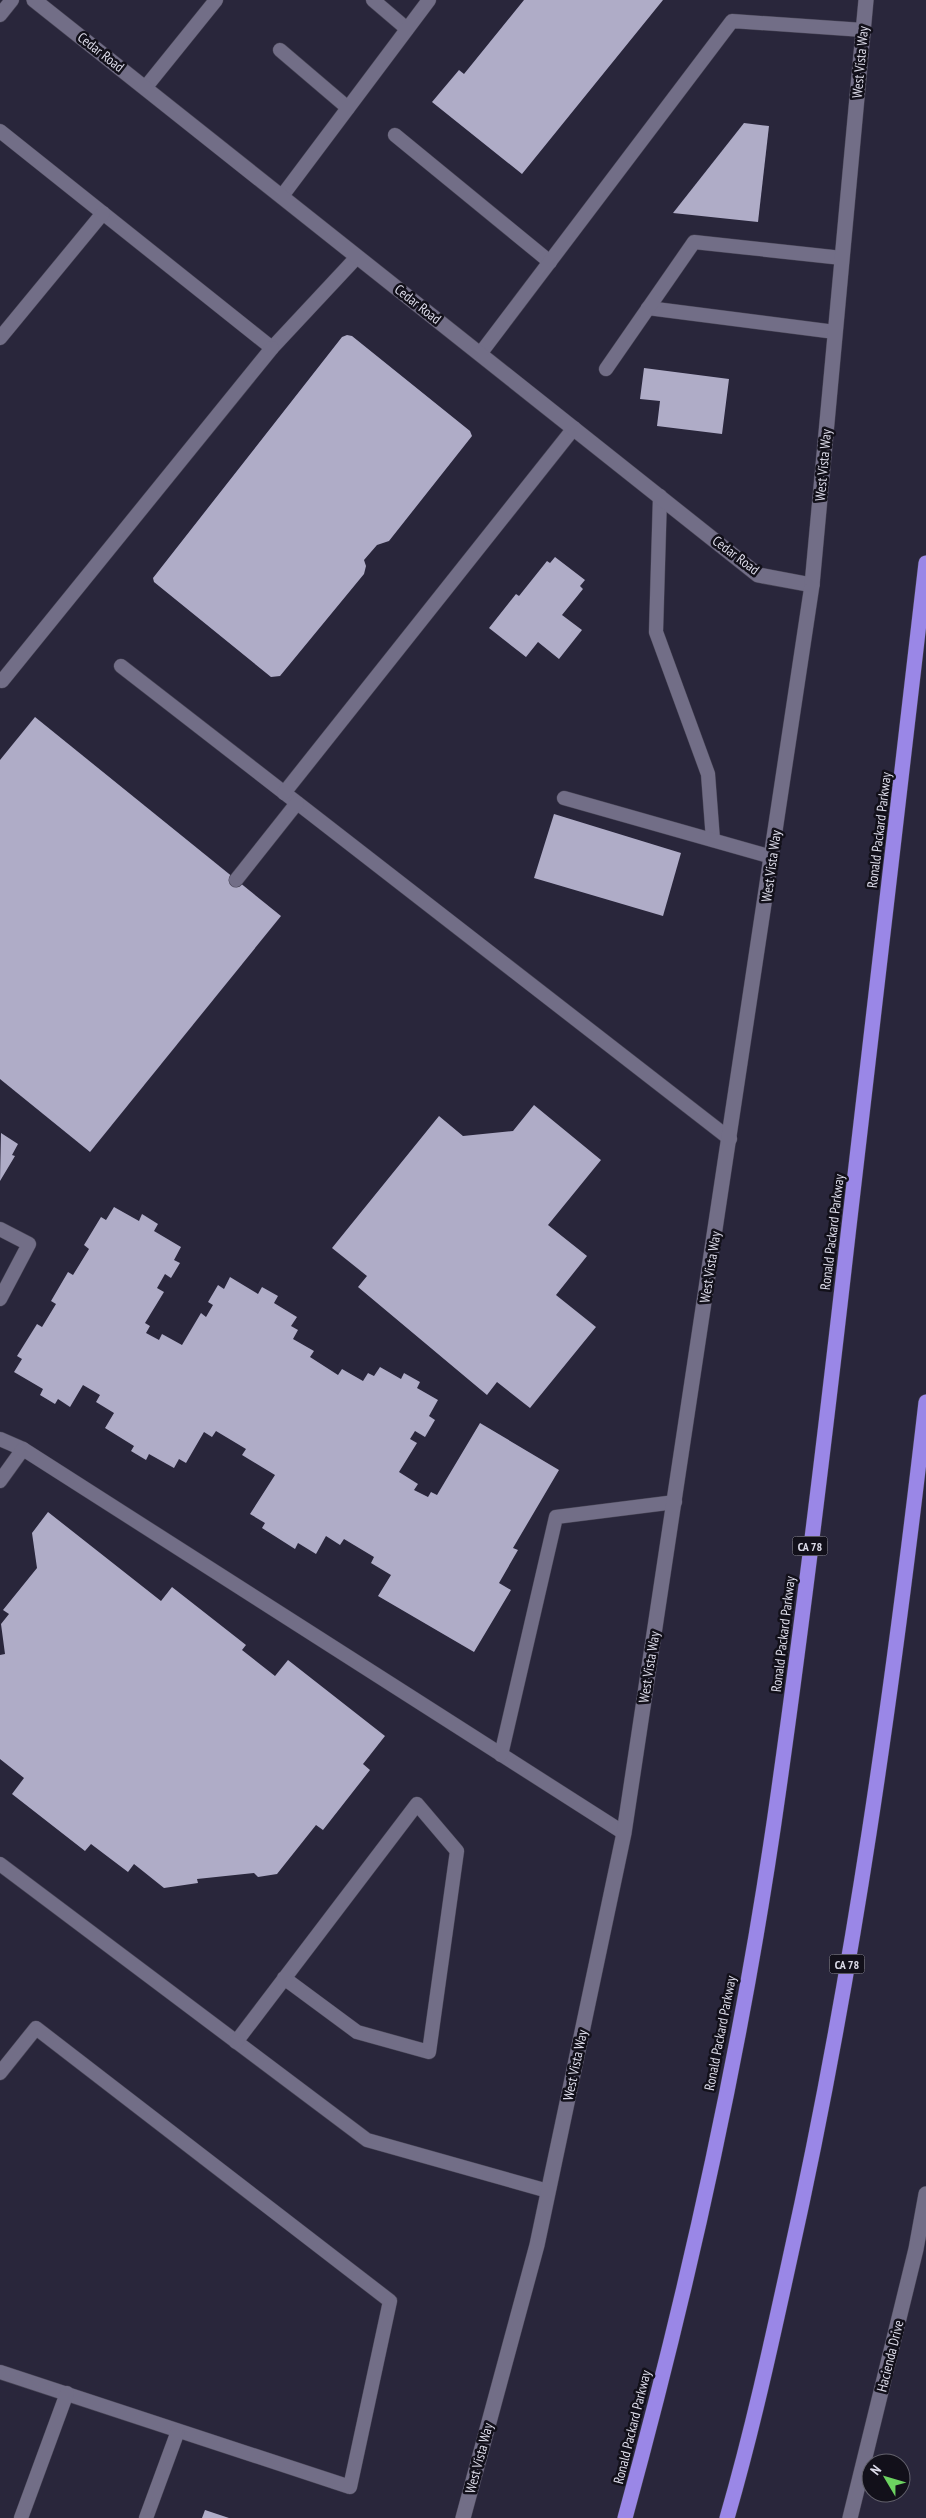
<svg xmlns="http://www.w3.org/2000/svg" width="926" height="2518" font-family="'PT Sans Narrow',sans-serif">
	<style>
		.building { fill: #afacc7 }
		.lines { fill: none; stroke-linecap: round; stroke-linejoin: round }
		.lane-casing { stroke: #474455; stroke-width: 15 }
		.secondary-casing { stroke: #474455; stroke-width: 16 }
		.highway-casing { stroke: #474455; stroke-width: 16 }
		.lane { stroke: #726e87; stroke-width: 14 }
		.secondary { stroke: #726e87; stroke-width: 15 }
		.highway { stroke: #9a87e7; stroke-width: 15 }
		.labels { text-anchor: middle; dominant-baseline: central; stroke-width: 5; stroke-linejoin: round; paint-order: stroke }
		.shield { fill: #12101a; stroke: #a09fac; stroke-width: 1 }
		.shield-label { font-size: 12px; font-weight: bold; fill: #dddcea }
		.street-label { font-size: 14px; fill: #dddcea; stroke: #12101a }
	</style>
	<rect width="100%" height="100%" fill="#29263b"/>
	<g class="building">
		<path d="M524,0H663L522,174L432,102L459,70L464,74Z"/>
		<path d="M744,123L769,126L758,222L673,213Z"/>
		<path d="M347,335L352,336L470,431L472,436L389,541L377,545L364,560L366,566L364,574L280,676L271,677L154,582L153,578L342,337Z"/>
		<path d="M644,368L729,379L722,434L657,426L660,401L640,399Z"/>
		<path d="M555,557L585,580L580,586L583,589L562,615L582,630L559,659L538,642L526,657L489,628L516,594L519,596L547,561L550,563Z"/>
		<path d="M35,717L281,916L90,1152L0,1079V760Z"/>
		<path d="M554,814L681,853L663,916L534,878Z"/>
		<path d="M534,1105L601,1160L548,1225L587,1256L556,1295L596,1327L530,1408L497,1382L487,1395L358,1287L367,1276L332,1248L439,1116L463,1136L513,1131Z"/>
		<path d="M1,1133L18,1144L12,1155L15,1156L0,1181Z"/>
		<path d="M114,1207L139,1221L142,1214L158,1224L154,1231L181,1247L174,1260L180,1263L171,1278L165,1274L157,1288L164,1292L145,1323L150,1326L146,1333L159,1340L162,1334L182,1345L201,1313L206,1317L213,1305L208,1302L218,1285L224,1289L230,1277L258,1294L262,1287L278,1296L274,1303L297,1317L291,1326L298,1330L293,1339L314,1351L310,1357L338,1375L342,1369L363,1381L368,1373L374,1376L380,1367L401,1379L404,1373L420,1382L417,1388L438,1400L429,1416L435,1420L425,1437L415,1431L410,1439L417,1443L399,1472L418,1484L414,1490L428,1497L431,1492L437,1495L480,1423L559,1470L513,1548L518,1550L499,1583L511,1590L474,1652L378,1596L391,1575L371,1563L374,1557L344,1539L340,1545L326,1536L316,1554L298,1543L295,1549L262,1528L265,1523L250,1514L275,1475L242,1455L246,1449L216,1431L212,1437L204,1432L186,1463L179,1459L174,1468L149,1454L146,1460L131,1451L134,1446L105,1428L114,1413L96,1402L100,1395L83,1385L70,1407L58,1399L55,1404L40,1395L43,1389L14,1372L22,1359L17,1356L37,1324L42,1327L56,1304L51,1301L68,1272L73,1275L89,1249L84,1245L101,1217L106,1220Z"/>
		<path d="M48,1512L161,1601L172,1587L246,1645L242,1650L275,1676L288,1660L385,1736L363,1764L370,1770L323,1830L316,1825L277,1874L258,1877L254,1873L197,1879L198,1883L164,1888L134,1864L128,1872L91,1844L85,1851L12,1794L24,1778L0,1759V1655L5,1654L1,1624L9,1614L3,1610L37,1568L32,1533Z"/>
		<path d="M205,2510L229,2518H202Z"/>
	</g>
	<g class="lines">
		<defs>
			<g id="lane">
				<path d="M373,0L407,29"/>
				<path d="M0,15L12,0"/>
				<path d="M280,50L348,108"/>
				<path d="M145,88L216,0"/>
				<path d="M0,131L272,348L357,257"/>
				<path d="M395,135L550,262"/>
				<path d="M282,196L429,0"/>
				<path d="M648,308L835,332"/>
				<path d="M0,338L103,213"/>
				<path d="M480,354L732,21L863,30"/>
				<path d="M606,369L694,242L842,258"/>
				<path d="M660,496L656,632L708,774L713,840"/>
				<path d="M121,666L730,1139"/>
				<path d="M0,679L2,681L272,348"/>
				<path d="M284,793L574,428"/>
				<path d="M564,798L772,857"/>
				<path d="M236,880L297,803"/>
				<path d="M0,1229L29,1244L0,1299"/>
				<path d="M0,1439L23,1449"/>
				<path d="M0,1481L23,1449L624,1833"/>
				<path d="M501,1755L556,1517L675,1502"/>
				<path d="M0,1864L367,2140L548,2191"/>
				<path d="M236,2042L417,1804L457,1851L429,2052L357,2032L284,1978"/>
				<path d="M0,2073L36,2028L390,2301L350,2487L0,2372"/>
				<path d="M21,2518L67,2393"/>
				<path d="M146,2518L178,2431"/>
			</g>
			<g id="secondary">
				<path d="M34,0L758,575L812,585"/>
				<path d="M463,2518L537,2245L624,1833L812,585L866,0"/>
				<path d="M850,2518L916,2249L926,2194"/>
			</g>
			<g id="highway">
				<path d="M625,2518C690,2281 745,2032 779,1788C805,1604 827,1420 848,1235C874,1011 900,787 926,563"/>
				<path d="M727,2518C752,2432 771,2345 790,2258C853,1976 893,1689 926,1402"/>
			</g>
		</defs>
		<use href="#lane" class="lane-casing"/>
		<use href="#secondary" class="secondary-casing"/>
		<use href="#highway" class="highway-casing"/>
		<use href="#lane" class="lane"/>
		<use href="#secondary" class="secondary"/>
		<use href="#highway" class="highway"/>
	</g>
	<g class="labels">
		<g class="shield">
			<rect x="792.5" y="1536.5" width="35" height="19" rx="4"/>
			<rect x="829.5" y="1954.5" width="35" height="19" rx="4"/>
		</g>
		<g class="shield-label">
			<text x="810" y="1546">CA 78</text>
			<text x="847" y="1964">CA 78</text>
		</g>
		<g class="street-label">
			<text transform="translate(101 52) rotate(38)">Cedar Road</text>
			<text transform="translate(860 62) rotate(-85)">West Vista Way</text>
			<text transform="translate(418 304) rotate(38)">Cedar Road</text>
			<text transform="translate(823 465) rotate(-85)">West Vista Way</text>
			<text transform="translate(736 555) rotate(37)">Cedar Road</text>
			<text transform="translate(879 830) rotate(-83)">Ronald Packard Parkway</text>
			<text transform="translate(771 866) rotate(-82)">West Vista Way</text>
			<text transform="translate(832 1232) rotate(-83)">Ronald Packard Parkway</text>
			<text transform="translate(710 1267) rotate(-81)">West Vista Way</text>
			<text transform="translate(783 1634) rotate(-83)">Ronald Packard Parkway</text>
			<text transform="translate(649 1667) rotate(-81)">West Vista Way</text>
			<text transform="translate(720 2033) rotate(-79)">Ronald Packard Parkway</text>
			<text transform="translate(575 2065) rotate(-78)">West Vista Way</text>
			<text transform="translate(890 2356) rotate(-76)">Hacienda Drive</text>
			<text transform="translate(632 2427) rotate(-76)">Ronald Packard Parkway</text>
			<text transform="translate(479 2458) rotate(-75)">West Vista Way</text>
		</g>
	</g>
	<g transform="translate(886 2478) rotate(308)"><circle r="24" fill="#12101a" stroke="#63626d"/>
	<path d="M0-4L9 19L0 12L-9 19Z" fill="#6dd361"/>
	<text y="-8" font-size="14" font-weight="bold" text-anchor="middle" fill="#dddcea">N</text>
	</g>
</svg>
